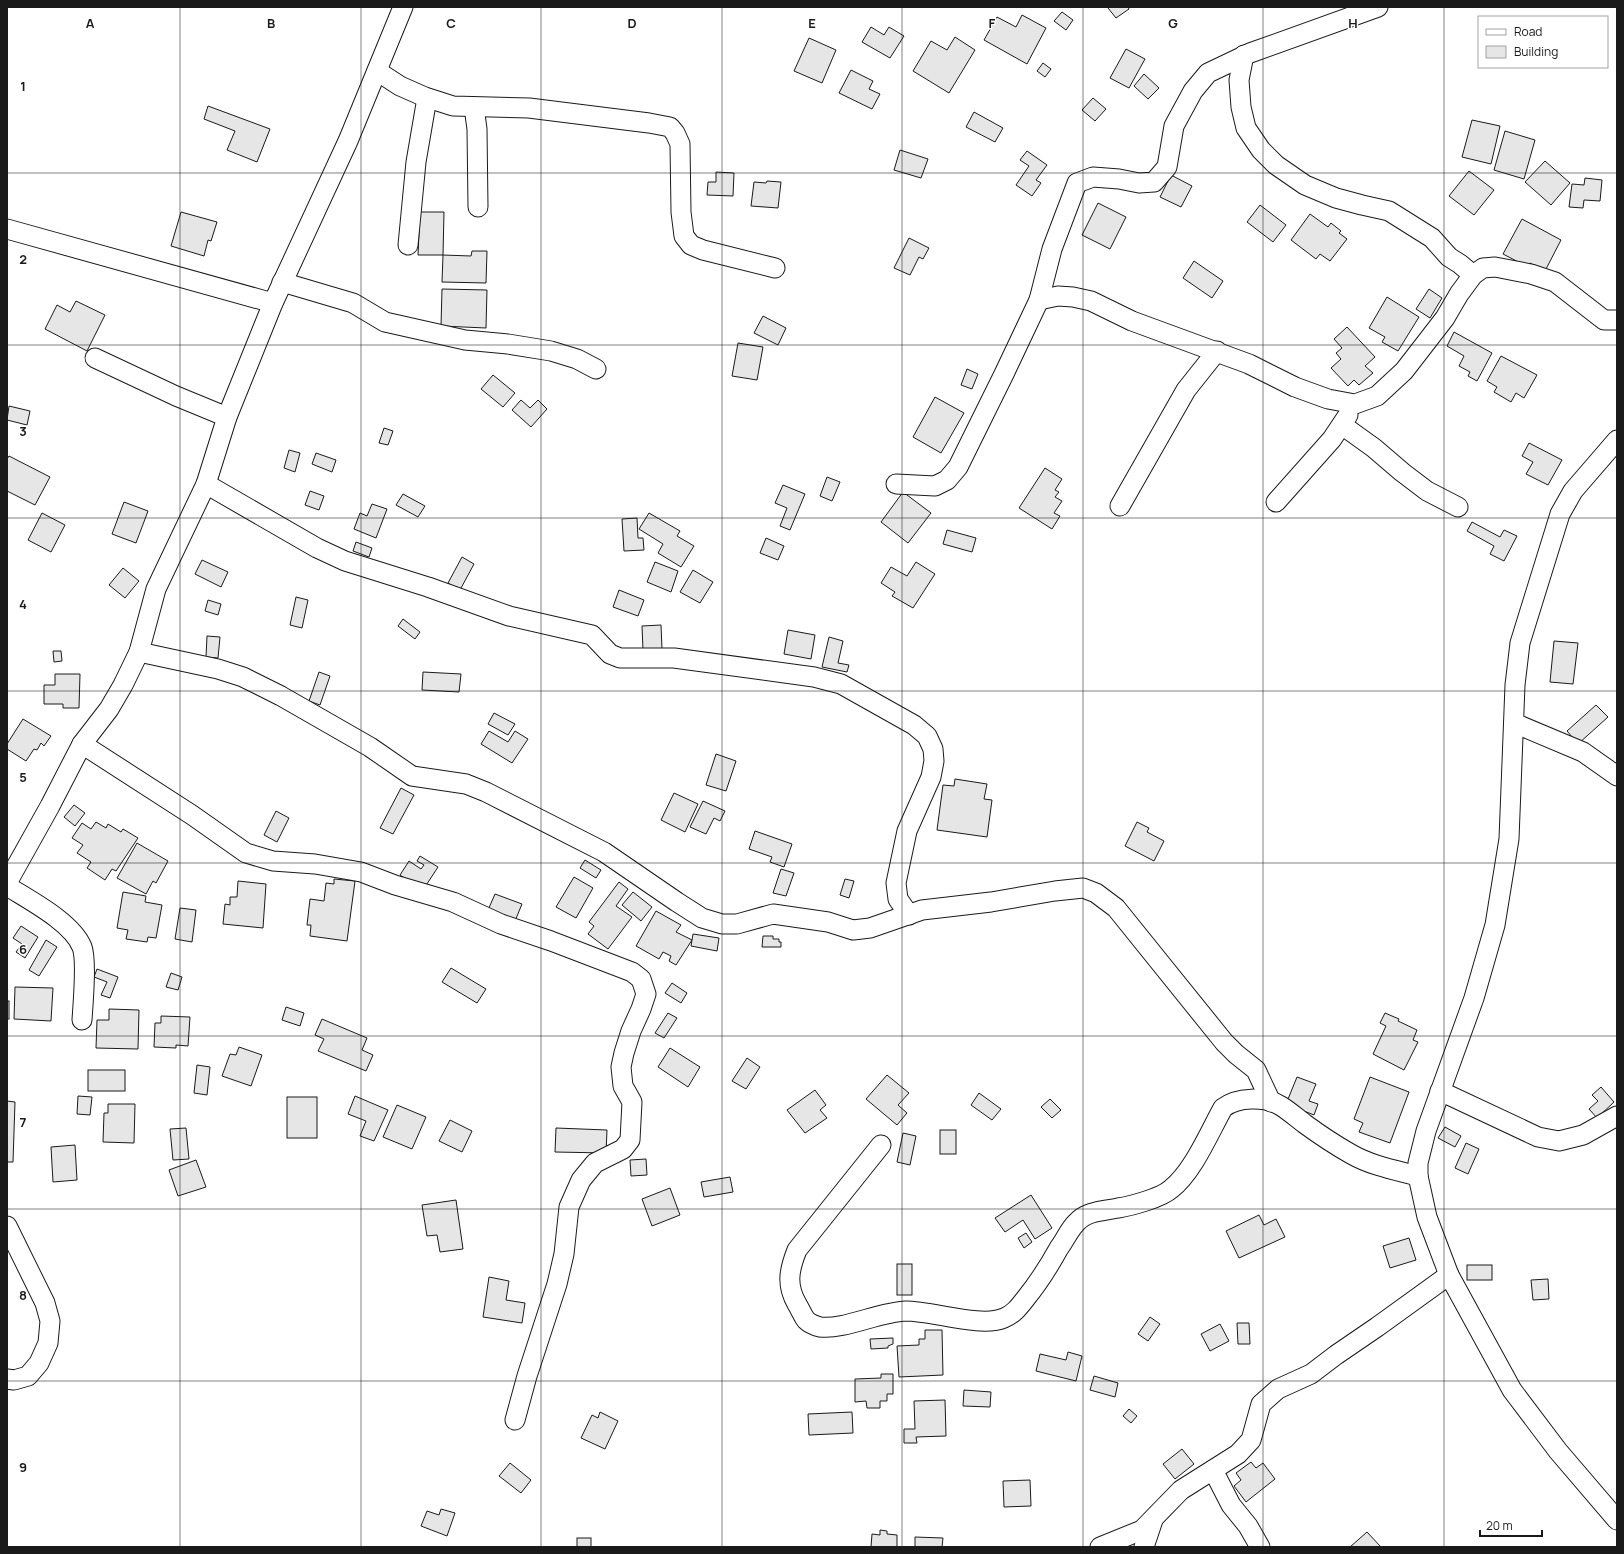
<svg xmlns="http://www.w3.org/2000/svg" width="1624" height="1554" font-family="Manrope,sans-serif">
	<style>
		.building { fill: #e6e6e6; stroke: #1a1a1a }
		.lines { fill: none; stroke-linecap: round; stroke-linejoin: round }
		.minor-casing { stroke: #1a1a1a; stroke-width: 21 }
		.minor { stroke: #fff; stroke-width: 19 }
		.grid { fill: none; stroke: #1a1a1a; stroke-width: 1; stroke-opacity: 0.55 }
		.grid-label { font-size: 13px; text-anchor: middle; font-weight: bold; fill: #1a1a1a; stroke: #fff; stroke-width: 3; stroke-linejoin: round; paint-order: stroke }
	</style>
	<rect width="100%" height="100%" fill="#fff"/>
	<g class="building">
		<path d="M1109,7H1128L1129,9L1116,18L1108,8Z"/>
		<path d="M1062,12L1073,20L1066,30L1054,21Z"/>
		<path d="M1022,15L1046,28L1027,64L984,40L997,17L1016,27Z"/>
		<path d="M871,27L884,35L889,27L904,36L890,58L862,42Z"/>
		<path d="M955,37L975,50L949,93L913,71L931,41L947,50Z"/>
		<path d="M809,38L836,50L822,83L794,71Z"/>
		<path d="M1126,49L1145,59L1129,88L1110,78Z"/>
		<path d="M1043,63L1051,69L1045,77L1037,71Z"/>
		<path d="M851,70L873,81L869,89L880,94L872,109L839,93Z"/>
		<path d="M1144,74L1159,88L1148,99L1134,86Z"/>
		<path d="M1093,98L1106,109L1095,121L1082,110Z"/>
		<path d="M208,106L270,129L257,162L227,150L235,131L204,119Z"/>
		<path d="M974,112L1003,128L995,142L966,127Z"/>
		<path d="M1472,120L1500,126L1491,164L1462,157Z"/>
		<path d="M1505,131L1535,140L1524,179L1494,170Z"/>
		<path d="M900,150L928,159L921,178L894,170Z"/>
		<path d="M1027,151L1047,165L1036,180L1041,183L1032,196L1016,185L1029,166L1020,160Z"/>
		<path d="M1545,161L1570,183L1551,205L1525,182Z"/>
		<path d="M1469,171L1494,190L1474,215L1449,196Z"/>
		<path d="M716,172L734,173L733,196L707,195L708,182H716Z"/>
		<path d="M1171,175L1192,186L1181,207L1160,197Z"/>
		<path d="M1585,178L1602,180L1600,201L1584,200L1583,208L1569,207L1572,184L1584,185Z"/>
		<path d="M767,181L781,182L778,208L751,206L754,182L766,183Z"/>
		<path d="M1098,203L1126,217L1110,249L1082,235Z"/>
		<path d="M1260,205L1286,225L1273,242L1247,222Z"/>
		<path d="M181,212L217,222L211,241L208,240L204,256L171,246Z"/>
		<path d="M420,212H444L443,255H418Z"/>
		<path d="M1310,214L1328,227L1331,223L1341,231L1339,233L1347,239L1330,261L1320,254L1316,259L1291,240Z"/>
		<path d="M1522,219L1561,240L1545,271L1530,263L1528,267L1503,254Z"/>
		<path d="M909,238L929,248L923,259L919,257L910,275L894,268Z"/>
		<path d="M472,251H487L486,283L442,282L443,255L471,256Z"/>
		<path d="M1194,261L1223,281L1212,298L1183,278Z"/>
		<path d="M442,289L487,290L486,328L441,326Z"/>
		<path d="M1429,289L1442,298L1430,318L1416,309Z"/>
		<path d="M1387,297L1419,317L1398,351L1382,342L1385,337L1369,328Z"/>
		<path d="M76,301L105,315L87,351L45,329L57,305L70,312Z"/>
		<path d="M763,316L786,328L778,345L754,333Z"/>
		<path d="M1347,327L1375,357L1365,366L1373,373L1359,385L1354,380L1348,386L1331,368L1341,359L1336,353L1342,348L1334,339Z"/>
		<path d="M1454,332L1492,353L1477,381L1468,376L1470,372L1459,366L1464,356L1447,346Z"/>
		<path d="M738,343L763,347L757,380L732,376Z"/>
		<path d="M1501,356L1537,375L1524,398L1516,393L1511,402L1494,392L1497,387L1487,381Z"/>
		<path d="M967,369L978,374L972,389L961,385Z"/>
		<path d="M493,375L515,393L503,407L481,389Z"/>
		<path d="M935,397L964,413L941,453L913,437Z"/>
		<path d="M521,400L530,408L538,400L547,409L531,427L512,410Z"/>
		<path d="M9,406L30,411L27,425L7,420Z"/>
		<path d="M384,428L393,431L388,445L379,443Z"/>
		<path d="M1529,443L1562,460L1548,485L1526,474L1533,462L1522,456Z"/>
		<path d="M289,450L300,453L295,472L284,468Z"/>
		<path d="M316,453L336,460L332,472L312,464Z"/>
		<path d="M9,456L50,477L35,505L7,491V459Z"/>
		<path d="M1045,468L1062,479L1055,490L1059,492L1055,497L1062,501L1054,513L1060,516L1052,529L1019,508Z"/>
		<path d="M827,477L840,482L832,501L820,496Z"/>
		<path d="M783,485L805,494L790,530L780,526L787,508L775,503Z"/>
		<path d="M310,491L324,496L319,510L305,505Z"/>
		<path d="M903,492L931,513L908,543L881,522Z"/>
		<path d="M403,494L425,506L418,517L396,505Z"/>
		<path d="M124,502L148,511L136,543L112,534Z"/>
		<path d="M372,504L387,509L376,538L354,529L360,513L367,516Z"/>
		<path d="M42,513L65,525L51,552L28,540Z"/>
		<path d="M649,513L680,531L677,536L694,546L681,567L658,553L663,544L639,529Z"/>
		<path d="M637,518L638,538H643L644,550L624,551L622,519Z"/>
		<path d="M1472,522L1500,537L1504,530L1517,536L1504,561L1490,554L1494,546L1467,531Z"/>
		<path d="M947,530L976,538L972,552L943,544Z"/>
		<path d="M766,538L784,546L778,560L760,553Z"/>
		<path d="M356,542L372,548L369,557L353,551Z"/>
		<path d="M462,557L474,564L460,590L448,583Z"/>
		<path d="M202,560L228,572L221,587L195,574Z"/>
		<path d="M655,562L678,571L671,592L647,582Z"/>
		<path d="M916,562L935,574L913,608L892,596L895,592L881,583L891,567L907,576Z"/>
		<path d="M123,568L139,581L125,598L109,585Z"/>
		<path d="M693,570L713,582L700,603L680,592Z"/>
		<path d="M619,590L644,600L638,616L613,607Z"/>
		<path d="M296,597L308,600L302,628L290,625Z"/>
		<path d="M208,600L221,604L218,615L205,611Z"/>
		<path d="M403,619L420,632L415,639L398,626Z"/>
		<path d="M661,625L662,649L643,650L642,626Z"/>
		<path d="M788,630L815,635L811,659L784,654Z"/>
		<path d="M207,636L220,637L218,658L206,657Z"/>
		<path d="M829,637L843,641L838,663L849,665L847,672L822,667Z"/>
		<path d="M1554,641L1578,643L1573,684L1550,682Z"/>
		<path d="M53,651H61L62,661L54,662Z"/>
		<path d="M319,672L330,676L320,705L309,701Z"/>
		<path d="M423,672L461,674L459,692L422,690Z"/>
		<path d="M55,674H80L79,708H63V704H44V685H55Z"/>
		<path d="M1596,705L1608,717L1578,744L1567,731Z"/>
		<path d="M494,713L515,724L508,735L488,724Z"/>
		<path d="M23,719L51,736L44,746L41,743L37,750L34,749L26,761L7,749V744Z"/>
		<path d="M489,731L508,742L515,731L528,739L512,763L481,744Z"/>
		<path d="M716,754L736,761L726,791L706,785Z"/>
		<path d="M955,779L987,784L984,799L992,800L987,837L937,830L943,785L954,786Z"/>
		<path d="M401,788L414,795L393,834L380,828Z"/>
		<path d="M674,793L698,804L685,832L661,820Z"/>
		<path d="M703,801L725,811L720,821L714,818L706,834L690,827Z"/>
		<path d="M74,805L85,813L75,826L64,817Z"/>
		<path d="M276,811L289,818L277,842L264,835Z"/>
		<path d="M96,822L106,828L108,824L121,832L123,829L138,838L116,871L112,869L105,880L87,868L91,862L77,853L83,845L72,838L82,823L91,829Z"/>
		<path d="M1137,822L1149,828L1147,832L1164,841L1154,861L1125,846Z"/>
		<path d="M755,831L792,844L784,867L770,862L772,857L749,849Z"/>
		<path d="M137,843L168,861L156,883L153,881L146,894L117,878Z"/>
		<path d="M420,856L438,867L423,890L400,875L409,861L421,869L424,865L417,861Z"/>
		<path d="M585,860L601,870L596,878L580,868Z"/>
		<path d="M781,869L794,873L786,896L773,893Z"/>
		<path d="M574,877L593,888L576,918L556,907Z"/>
		<path d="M334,879L355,881L347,941L310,936L311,925H307L310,899L324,901L326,883L334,884Z"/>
		<path d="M845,879L854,881L849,898L840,895Z"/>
		<path d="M238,881L266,884L263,928L223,924L225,904L230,905V897H237Z"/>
		<path d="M619,882L628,889L616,906L632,917L608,949L588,934L594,926L589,922Z"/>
		<path d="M123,892L146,896L145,902L162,905L156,938L148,937L147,942L126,939L128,930L117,928Z"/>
		<path d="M633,892L652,907L641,921L622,905Z"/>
		<path d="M495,894L522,904L515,921L488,910Z"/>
		<path d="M180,908L196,910L192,942L175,939Z"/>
		<path d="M656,911L681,925L676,932L692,940L676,965L669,961L671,956L663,952L659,959L636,946Z"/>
		<path d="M21,926L38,937L25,958L16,952L22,944L13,938Z"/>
		<path d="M693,934L719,938L717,951L691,946Z"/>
		<path d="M763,936H773V939H779V942H781V947H762Z"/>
		<path d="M46,940L57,947L39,976L29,970Z"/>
		<path d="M451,968L486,989L477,1003L442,982Z"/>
		<path d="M97,969L118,977L110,998L101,995L107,982L94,977Z"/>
		<path d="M171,973L182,977L178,990L166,987Z"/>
		<path d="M672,983L687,993L681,1003L665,993Z"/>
		<path d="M15,987L53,988L51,1021L14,1019Z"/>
		<rect x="7" y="1001" width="2" height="18"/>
		<path d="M286,1007L304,1013L300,1026L282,1020Z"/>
		<path d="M109,1009L139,1010L138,1049L96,1048L97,1020H109Z"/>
		<path d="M668,1013L677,1018L664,1038L655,1033Z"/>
		<path d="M1385,1013L1399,1019L1398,1021L1417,1030L1413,1040L1418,1042L1404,1070L1373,1054L1386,1026L1380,1023Z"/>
		<path d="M161,1016L190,1017L188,1046L176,1045V1048L154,1047L155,1023H161Z"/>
		<path d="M322,1019L367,1038L362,1050L373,1055L366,1071L318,1051L324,1039L315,1035Z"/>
		<path d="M239,1047L262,1055L251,1086L222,1076L230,1054L236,1055Z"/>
		<path d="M670,1048L700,1067L688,1087L658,1067Z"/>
		<path d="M747,1058L760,1067L746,1089L732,1081Z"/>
		<path d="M197,1065L210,1067L207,1095L194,1093Z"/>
		<rect x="88" y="1070" width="37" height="21"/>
		<path d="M887,1075L909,1093L898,1105L907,1113L897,1125L866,1099Z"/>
		<path d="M1297,1077L1316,1084L1309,1101L1318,1104L1314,1115L1286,1104Z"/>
		<path d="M1370,1077L1409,1092L1390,1143L1359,1132L1363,1123L1354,1119Z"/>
		<path d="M1601,1087L1614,1102L1597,1118L1589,1109L1598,1101L1592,1095Z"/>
		<path d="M815,1090L826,1105L820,1110L827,1118L805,1133L787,1110Z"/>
		<path d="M979,1093L1001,1109L992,1120L971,1105Z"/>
		<path d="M78,1096L92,1097L90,1115L77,1114Z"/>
		<path d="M355,1096L388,1110L374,1141L360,1136L366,1121L348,1114Z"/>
		<rect x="287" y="1097" width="30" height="41"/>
		<path d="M1050,1099L1061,1110L1052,1118L1041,1107Z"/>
		<path d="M7,1101L15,1102L13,1162H7Z"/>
		<path d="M108,1104H135L134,1143L103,1142L104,1113H108Z"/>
		<path d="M397,1105L426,1117L412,1149L383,1137Z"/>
		<path d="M450,1120L472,1131L462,1152L439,1141Z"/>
		<path d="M1445,1127L1461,1136L1455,1147L1438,1138Z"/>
		<path d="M186,1128L189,1159L173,1160L170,1129Z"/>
		<path d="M556,1128L607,1130L606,1153L555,1152Z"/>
		<rect x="940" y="1130" width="16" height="24"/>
		<path d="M903,1133L916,1136L910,1165L897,1162Z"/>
		<path d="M1466,1143L1479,1149L1468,1174L1455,1168Z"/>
		<path d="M75,1145L77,1180L53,1182L51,1147Z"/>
		<path d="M646,1159L647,1175L631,1176L630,1160Z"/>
		<path d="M196,1160L206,1187L178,1196L169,1170Z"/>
		<path d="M730,1177L733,1192L704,1197L701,1182Z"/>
		<path d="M670,1188L680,1215L652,1226L642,1199Z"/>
		<path d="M1031,1195L1052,1228L1035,1239L1023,1220L1005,1232L995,1218Z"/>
		<path d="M456,1200L463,1249L440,1252L437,1235L427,1236L422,1205Z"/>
		<path d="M1259,1215L1264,1225L1276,1219L1285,1237L1239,1258L1226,1231Z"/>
		<path d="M1026,1233L1032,1242L1024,1248L1018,1238Z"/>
		<path d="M1409,1238L1416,1260L1390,1268L1383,1246Z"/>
		<rect x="897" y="1264" width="15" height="31"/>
		<rect x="1467" y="1265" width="25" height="15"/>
		<path d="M489,1277L509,1281L506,1300L525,1303L522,1323L483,1317Z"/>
		<path d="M1548,1279L1549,1299L1533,1300L1531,1280Z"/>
		<path d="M1150,1317L1160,1324L1148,1341L1138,1334Z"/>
		<path d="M1237,1323H1249L1250,1344H1238Z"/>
		<path d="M1220,1324L1229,1341L1210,1351L1201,1334Z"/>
		<path d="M925,1330H942L943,1375L899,1377L897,1346L919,1345V1339H925Z"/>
		<path d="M893,1338V1344L888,1346V1348L871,1349L870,1339Z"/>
		<path d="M1068,1352L1082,1356L1076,1381L1036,1371L1040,1354L1066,1360Z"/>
		<path d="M881,1374H893V1394H887V1401H880V1408H867L866,1401L855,1402V1379L881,1378Z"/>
		<path d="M1094,1376L1118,1383L1115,1397L1090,1390Z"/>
		<path d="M964,1390L991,1392L990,1407L963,1406Z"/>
		<path d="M945,1400L946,1436L916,1437L917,1443H904V1429H915L914,1401Z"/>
		<path d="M1129,1409L1137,1416L1131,1423L1123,1416Z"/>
		<path d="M600,1412L618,1421L605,1449L581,1438L592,1415L598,1418Z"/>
		<path d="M852,1412L853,1433L809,1435L808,1414Z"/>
		<path d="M1182,1449L1194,1464L1175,1479L1163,1464Z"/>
		<path d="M1251,1462L1256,1468L1263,1463L1275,1479L1246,1502L1234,1486L1241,1480L1236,1473Z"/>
		<path d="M510,1463L531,1480L521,1493L499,1476Z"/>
		<path d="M1030,1480L1031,1506L1004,1507L1003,1481Z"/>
		<path d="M441,1509L455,1513L447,1536L421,1526L427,1511L439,1515Z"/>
		<path d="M880,1530L887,1531V1534L897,1535V1547H871L872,1534L880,1535Z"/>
		<path d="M1367,1532L1381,1547H1350Z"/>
		<path d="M915,1537L943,1538L942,1547H915Z"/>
		<rect x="577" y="1538" width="14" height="9"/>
	</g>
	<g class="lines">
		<defs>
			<g id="minor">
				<path d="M1244,55L1239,80L1241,107L1246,128L1261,150L1276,165L1305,185L1336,198L1362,205L1389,211L1432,238L1449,257L1460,264L1473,275"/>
				<path d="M377,71L400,86L425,97L453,106L529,108L649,123L670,127L675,133L680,144L681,212L684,236L691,245L703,250L775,268"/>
				<path d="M474,107L477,129L478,207"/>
				<path d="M7,229L273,303"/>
				<path d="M408,245L416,162L427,98"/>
				<path d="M282,282L353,303L385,322L465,340L508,344L551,351L577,359L596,369"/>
				<path d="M1039,300L1058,296L1073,297L1091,301L1132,321L1249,364L1295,387L1328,399L1355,404L1377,396L1404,371L1445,318L1459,294L1473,275L1483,268L1495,267L1531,274L1555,282L1604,320H1617"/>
				<path d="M95,358L176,396L227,417"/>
				<path d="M1342,425L1374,448L1402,472L1427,491L1458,507"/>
				<path d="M1617,440L1573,491L1560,514L1520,643L1515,685L1509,839L1495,925L1474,998L1426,1131L1418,1163V1176L1427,1217L1449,1275L1512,1390L1558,1451L1617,1520"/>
				<path d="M206,484L317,548L345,561L428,587L509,616L592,635L610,654L620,658H674L814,677L841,684L914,725L927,736L933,749L934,761L931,777L907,831L896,883L898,899L909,915"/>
				<path d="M896,484L935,486L947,480L958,467L1004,374L1039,300L1052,249L1077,183L1093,177L1119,179L1139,183L1154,182L1167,167L1174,126L1193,91L1208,73L1250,53L1378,7"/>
				<path d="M1276,502L1332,439L1348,415"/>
				<path d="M1120,506L1186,390L1217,351"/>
				<path d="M139,652L218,669L243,677L281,696L370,747L412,776L466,784L486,792L604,852L677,902L702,918L722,924H737L773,914L828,922L853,930L870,928L922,910L991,902L1055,891L1083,888L1096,893L1116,908L1224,1042L1236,1054L1256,1070L1271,1102"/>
				<path d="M1514,723L1583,752L1617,776"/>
				<path d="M82,744L192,815L246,853L273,861L315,864L361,872L395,885L453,902L501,924L551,941L632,972L641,979L646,994L641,1009L631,1031L624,1053L621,1067L623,1086L632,1102L630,1140L623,1149L595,1163L581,1180L569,1207L564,1254L557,1284L527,1376L515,1420"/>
				<path d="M7,883L50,806L82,744L109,709L123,685L139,652L156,589L206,484L227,417L273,303L348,141L403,7"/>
				<path d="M7,886C29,900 72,922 82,947C87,960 83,1004 82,1020"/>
				<path d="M1440,1091L1538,1137L1559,1141L1583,1135L1617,1116"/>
				<path d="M881,1145L797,1250C789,1270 786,1285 797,1304C800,1309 803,1316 806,1320C809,1323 816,1326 820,1327C844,1330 879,1312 906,1311C933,1311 981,1328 1004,1318C1014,1314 1019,1307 1026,1298C1039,1282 1049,1266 1059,1248C1065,1240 1069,1230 1076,1223C1086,1211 1103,1211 1118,1208C1131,1206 1161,1198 1171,1189C1193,1172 1209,1133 1223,1108C1237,1097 1265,1096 1281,1106C1289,1111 1297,1118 1305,1124C1320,1135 1335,1145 1351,1154C1372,1166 1395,1170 1418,1176"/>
				<path d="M7,1226L45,1303L50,1321L48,1343L39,1363L28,1376L14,1380L7,1379"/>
				<path d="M1213,1470L1231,1505L1248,1526L1260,1547"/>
				<path d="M1100,1547L1142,1530L1181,1490L1238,1454L1251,1440L1261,1404L1278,1389L1311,1374L1336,1355L1377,1327L1449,1275"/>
				<path d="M1144,1547L1153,1520"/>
			</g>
		</defs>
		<use href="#minor" class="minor-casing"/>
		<use href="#minor" class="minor"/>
	</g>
	<path class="grid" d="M180,7V1547M361,7V1547M541,7V1547M722,7V1547M902,7V1547M1083,7V1547M1263,7V1547M1444,7V1547M7,173H1617M7,345H1617M7,518H1617M7,691H1617M7,863H1617M7,1036H1617M7,1209H1617M7,1381H1617"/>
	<g class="grid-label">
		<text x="90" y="28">A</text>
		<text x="271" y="28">B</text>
		<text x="451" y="28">C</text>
		<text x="632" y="28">D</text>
		<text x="812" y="28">E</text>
		<text x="992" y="28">F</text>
		<text x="1173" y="28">G</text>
		<text x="1353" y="28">H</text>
		<text x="23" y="91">1</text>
		<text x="23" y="264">2</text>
		<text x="23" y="436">3</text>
		<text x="23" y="609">4</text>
		<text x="23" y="782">5</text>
		<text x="23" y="954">6</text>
		<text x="23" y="1127">7</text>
		<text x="23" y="1300">8</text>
		<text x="23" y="1472">9</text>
	</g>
	<rect width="1624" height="1554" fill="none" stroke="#1a1a1a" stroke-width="16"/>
	<rect x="1478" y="16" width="130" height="52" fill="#ffffff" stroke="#a3a3a3"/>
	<rect x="1486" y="29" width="20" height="6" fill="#ffffff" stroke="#a3a3a3"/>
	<text x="1514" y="36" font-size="12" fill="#1a1a1a">Road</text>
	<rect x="1486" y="46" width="20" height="12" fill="#e6e6e6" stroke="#a3a3a3"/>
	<text x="1514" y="56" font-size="12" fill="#1a1a1a">Building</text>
	<path d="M1480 1530v6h62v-6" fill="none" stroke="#1a1a1a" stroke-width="2"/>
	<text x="1486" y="1530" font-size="12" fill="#1a1a1a" stroke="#ffffff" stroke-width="3" paint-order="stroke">20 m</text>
</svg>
